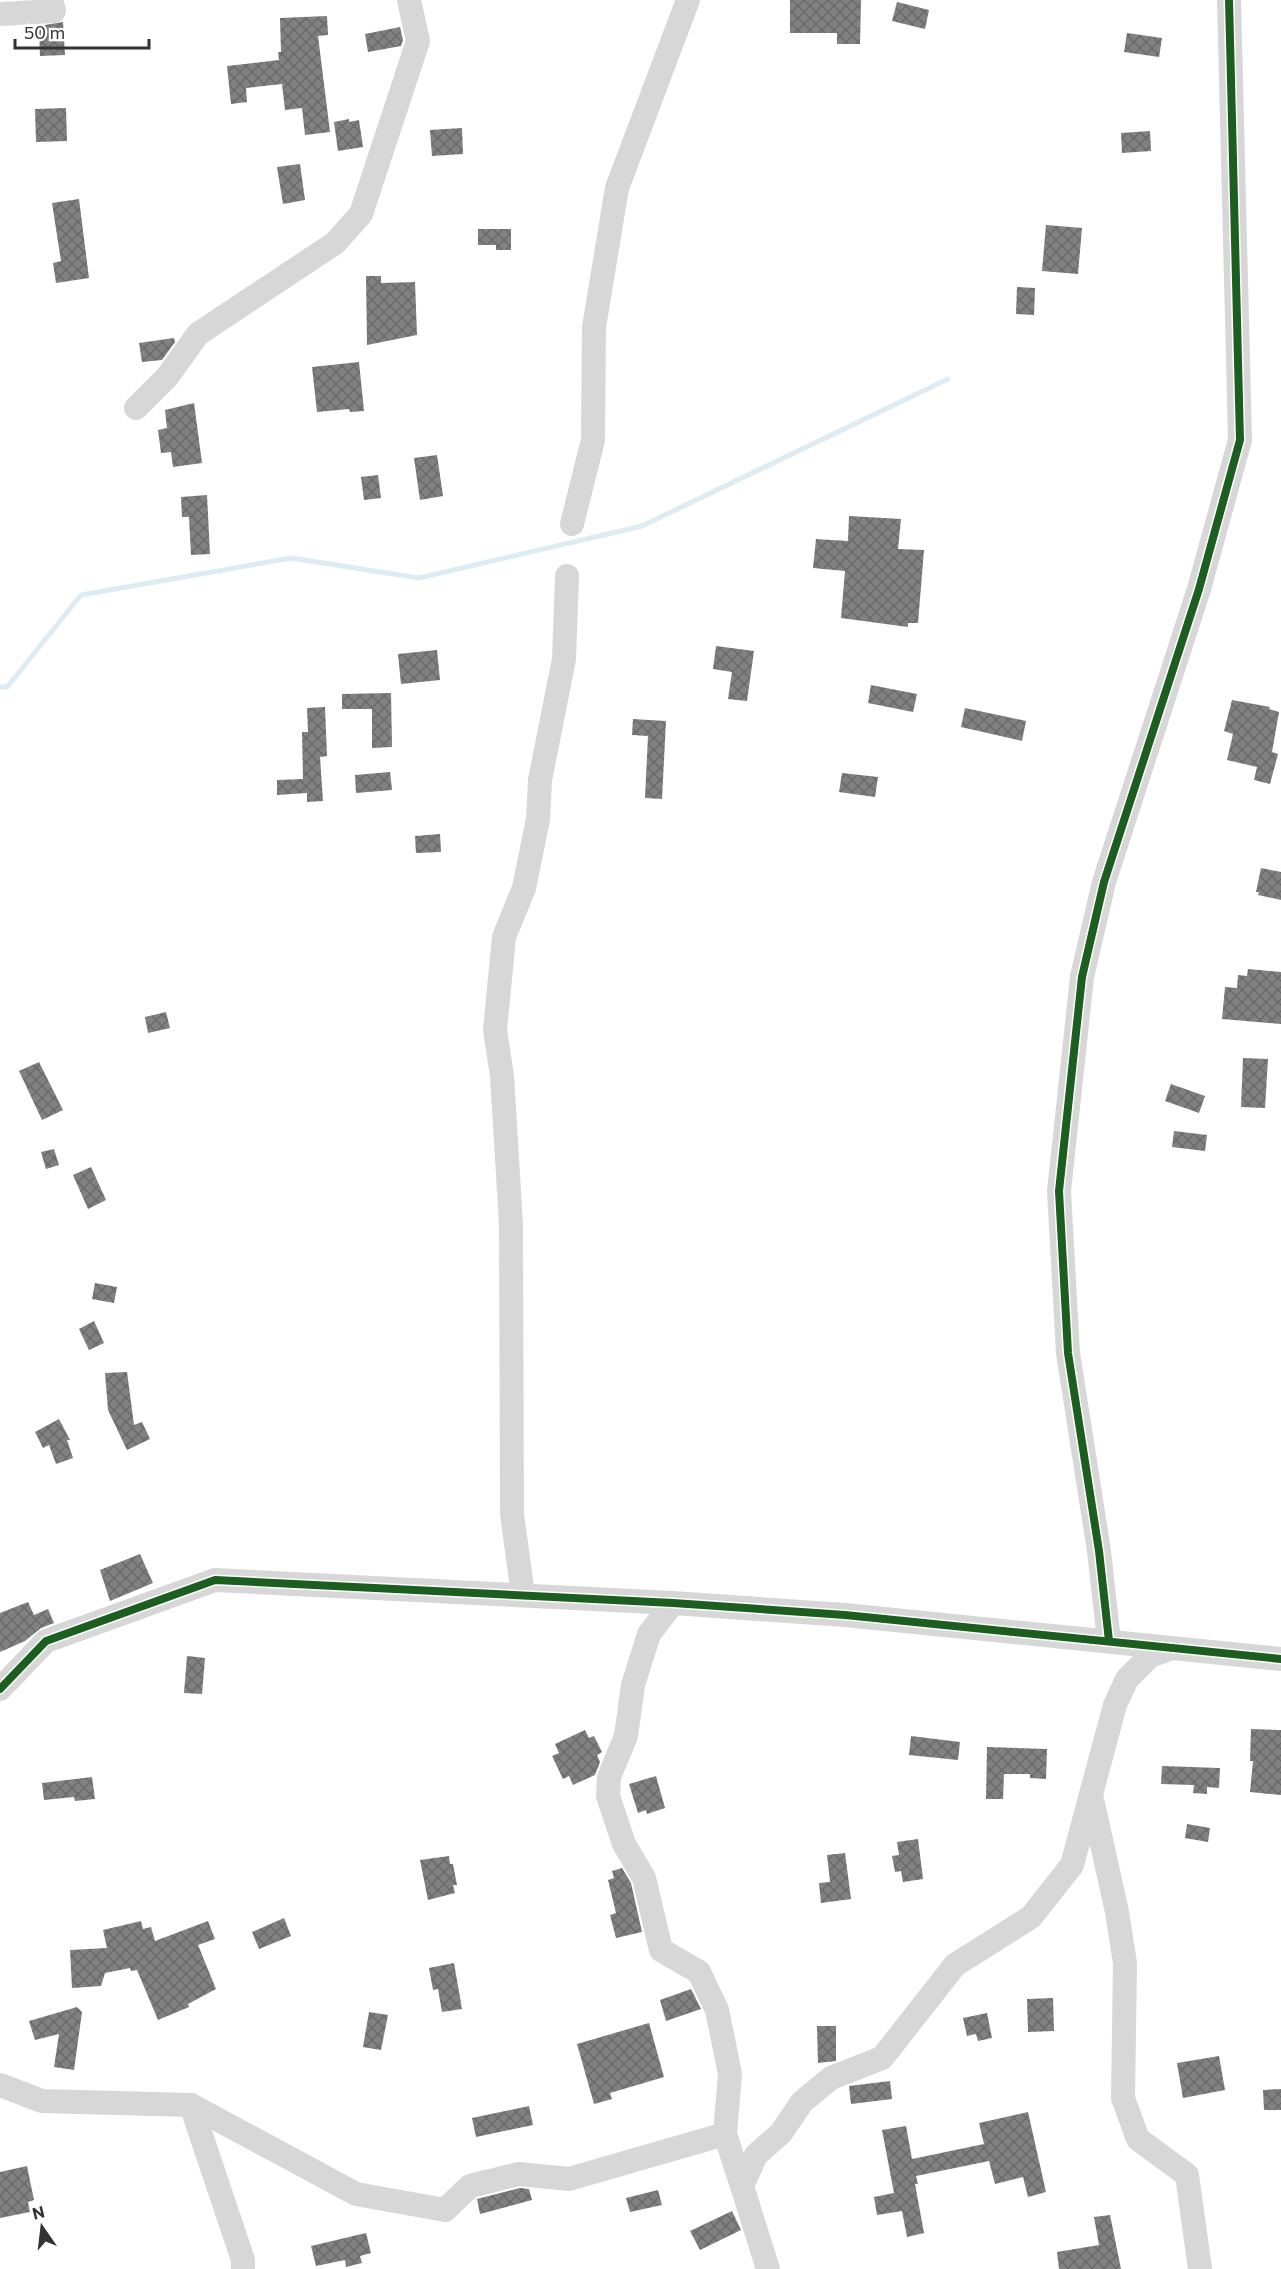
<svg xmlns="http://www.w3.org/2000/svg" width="1281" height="2269" font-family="Commissioner,sans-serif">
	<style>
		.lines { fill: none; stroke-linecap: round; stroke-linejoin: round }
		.stream { stroke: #ddebf3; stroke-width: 5 }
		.building { fill: url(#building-cross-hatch) }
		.minor { stroke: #d7d7d7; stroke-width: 24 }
		.cycleway-casing { stroke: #fff; stroke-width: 11 }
		.cycleway { stroke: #1b5e20; stroke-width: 8 }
	</style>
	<defs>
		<pattern id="building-cross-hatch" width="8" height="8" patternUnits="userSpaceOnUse" patternTransform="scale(1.5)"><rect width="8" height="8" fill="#818181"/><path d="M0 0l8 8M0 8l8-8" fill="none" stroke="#6a6a6a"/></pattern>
	</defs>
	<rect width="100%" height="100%" fill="#fff"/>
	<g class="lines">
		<path class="stream" d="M0,687H7L81,595L291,558L419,578L642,526L948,379"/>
	</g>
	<g class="building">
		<path d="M790,0H861L860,44H837V33H790Z"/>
		<path d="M897,2L929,10L925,29L892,21Z"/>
		<path d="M327,16L328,35L318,36L330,132L305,135L302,108L285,110L282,84L246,88L247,102L231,104L227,66L279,60L278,52H281L280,18Z"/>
		<path d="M63,22L65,55L40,56L39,26Z"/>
		<path d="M400,27L403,40L401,46L368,52L365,34Z"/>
		<path d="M1127,33L1162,38L1159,57L1124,52Z"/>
		<path d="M66,108L67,141L36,142L35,109Z"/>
		<path d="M349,119V122L359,120L363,147L338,151L334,122Z"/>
		<path d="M462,128L463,154L432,156L430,130Z"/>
		<path d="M1150,131L1151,151L1122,153L1121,133Z"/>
		<path d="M300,164L305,200L283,204L277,167Z"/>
		<path d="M79,199L89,278L56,283L53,263L61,261L52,203Z"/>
		<path d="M1046,225L1082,228L1078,274L1042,271Z"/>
		<path d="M478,229H511V250H496V245H478Z"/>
		<path d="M366,276H381V283L415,282L417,335L367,345Z"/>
		<path d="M1017,287L1035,288L1034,315L1016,314Z"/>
		<path d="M174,338L175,342L162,360L142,362L139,343Z"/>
		<path d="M359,362L364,411L350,412L349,409L317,412L312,367Z"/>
		<path d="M194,403L202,463L173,467L171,452L161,453L158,430L167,428L165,410Z"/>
		<path d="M437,455L443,496L420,500L414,458Z"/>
		<path d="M378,475L381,498L364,500L361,477Z"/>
		<path d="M207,495L210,554L191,555L189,517H182L181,497Z"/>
		<path d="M849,516L901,519L898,549L924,550L918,623H908V627L841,618L845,571L813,568L816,539L848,541Z"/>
		<path d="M716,646L754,651L747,701L728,699L732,672L713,669Z"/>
		<path d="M437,650L440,680L401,684L398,654Z"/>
		<path d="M871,685L917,694L913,712L868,703Z"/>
		<path d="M391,693L392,747L372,748V709H342V694Z"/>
		<path d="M1232,700L1270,707L1269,709L1279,712L1272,752L1278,754L1270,784L1254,780L1257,767L1227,760L1233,734L1224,731Z"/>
		<path d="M325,707L327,756L320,757L323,801L307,802V793L277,795V780L303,779L302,732H308L307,708Z"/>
		<path d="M965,708L1026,721L1022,741L961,727Z"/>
		<path d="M633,719L666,721L662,799L645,798L648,736L632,735Z"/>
		<path d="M390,772L392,790L356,793L355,775Z"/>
		<path d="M842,773L878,777L875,797L839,792Z"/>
		<path d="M440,834L441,852L416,853L415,836Z"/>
		<path d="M1261,868L1281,872V900L1258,895L1259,892H1256Z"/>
		<path d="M1248,969L1281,972V1024L1222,1019L1225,987L1237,988L1238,975L1247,976Z"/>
		<path d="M166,1012L170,1028L148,1033L145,1017Z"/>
		<path d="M1243,1058L1268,1059L1265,1108L1241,1107Z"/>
		<path d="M39,1062L63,1110L42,1120L19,1071Z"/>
		<path d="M1171,1084L1205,1096L1199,1113L1165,1101Z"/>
		<path d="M1174,1131L1207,1135L1205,1151L1172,1147Z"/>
		<path d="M54,1149L59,1165L46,1169L41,1152Z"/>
		<path d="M91,1167L106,1200L88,1209L73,1175Z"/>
		<path d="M95,1283L117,1287L114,1303L92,1299Z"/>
		<path d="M94,1321L104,1343L89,1350L79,1329Z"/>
		<path d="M127,1372L134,1425L142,1422L150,1439L127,1450L108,1410L105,1373Z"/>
		<path d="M59,1419L70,1440H67L73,1458L56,1464L49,1445L43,1448L35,1432Z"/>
		<path d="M140,1554L153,1583L110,1601L100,1570Z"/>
		<path d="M28,1602L34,1615L48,1609L54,1623L41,1628L25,1641L0,1652V1613Z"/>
		<path d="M187,1656L205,1658L202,1694L184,1693Z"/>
		<path d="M1251,1729L1281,1730V1795L1250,1792L1253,1761H1250Z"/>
		<path d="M585,1730L589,1738L594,1736L602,1752L597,1755L600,1762L595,1775L573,1785L569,1776L563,1779L552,1756L559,1753L555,1744Z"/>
		<path d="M911,1736L960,1742L958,1760L909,1755Z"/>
		<path d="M987,1747L1047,1749L1046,1779L1030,1778V1774H1004L1003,1799H986Z"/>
		<path d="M1162,1766L1220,1768L1219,1788L1207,1787V1794L1193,1793L1194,1785L1161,1784Z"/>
		<path d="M656,1776L665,1808L647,1814L646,1810L638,1813L629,1784Z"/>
		<path d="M92,1777L95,1799L75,1801L74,1797L44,1800L42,1783Z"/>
		<path d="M1187,1824L1210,1828L1208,1842L1185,1838Z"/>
		<path d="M918,1839L923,1879L903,1882L901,1871L895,1872L892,1856L899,1855L897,1842Z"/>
		<path d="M845,1853L851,1899L821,1903L819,1883L830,1882L827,1855Z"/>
		<path d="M449,1856L450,1864H453L457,1885H453L455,1893L428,1900L420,1860Z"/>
		<path d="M622,1868L631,1883L642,1932L616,1938L610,1915L616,1913L608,1880L614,1878L612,1871Z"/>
		<path d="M284,1918L291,1936L259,1949L252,1932Z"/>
		<path d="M141,1921L143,1929L151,1927L155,1941L208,1921L215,1939L198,1945L216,1989L188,2004L189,2007L158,2020L137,1970L131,1971L130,1968L105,1973L101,1986L72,1988L70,1950L107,1948L103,1930Z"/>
		<path d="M454,1963L462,2009L442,2012L438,1989L433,1990L429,1968Z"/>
		<path d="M691,1989L701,2009L666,2021L660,2000Z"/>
		<path d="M1053,1998L1054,2031L1028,2032L1027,1999Z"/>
		<path d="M77,2007L82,2012L74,2070L54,2067L59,2034L35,2040L29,2021Z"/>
		<path d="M369,2012L388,2015L381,2050L363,2047Z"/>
		<path d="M987,2013L992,2038L978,2041L976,2034L967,2036L963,2018Z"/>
		<path d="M649,2023L664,2077L610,2093L612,2099L594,2104L577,2044Z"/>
		<path d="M817,2026H836V2061L818,2063Z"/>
		<path d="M1219,2056L1225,2090L1183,2098L1177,2063Z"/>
		<path d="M890,2081L892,2099L851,2104L849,2086Z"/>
		<path d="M1281,2089V2110H1264L1263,2090Z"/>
		<path d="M529,2106L533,2125L476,2137L472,2118Z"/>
		<path d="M1028,2112L1046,2192L1028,2197L1023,2177L995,2184L989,2161L916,2176L918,2184H915L924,2233L907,2237L902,2211L877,2215L874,2197L894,2193L882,2130L906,2126L912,2159L984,2144L979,2123Z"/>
		<path d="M27,2166L34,2200L28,2202L30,2212L0,2218V2172Z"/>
		<path d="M520,2188L529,2189L532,2200L480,2214L477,2199Z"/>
		<path d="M658,2190L662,2205L630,2212L626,2198Z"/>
		<path d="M732,2211L741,2230L700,2250L690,2231Z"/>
		<path d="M1110,2215L1121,2269H1059L1057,2252L1099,2245L1094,2217Z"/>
		<path d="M366,2233L371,2253L360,2256L362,2263L346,2267L345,2260L316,2266L311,2246Z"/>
	</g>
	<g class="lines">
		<g class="minor">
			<path d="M0,14L54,11L51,0"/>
			<path d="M136,408L167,377L198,334L335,243L361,214L418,41L409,0"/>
			<path d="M572,524L593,440L594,327L617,188L688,0"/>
			<path d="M523,1595L512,1514L511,1224L502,1076L495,1030L504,937L524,888L538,819L540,780L564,659L567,576"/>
			<path d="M673,1603L649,1634L633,1685L626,1736L609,1777L608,1796L624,1844L644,1878L661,1950L699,1972L717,2010L730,2074L725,2134L742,2186"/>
			<path d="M1109,1641L1099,1551L1068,1353L1059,1191L1082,977L1104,882L1199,589L1240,440L1229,0"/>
			<path d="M0,1689L46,1641L215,1580L673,1603L845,1615L1281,1659"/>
			<path d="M1092,1799L1117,1912L1125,1963L1123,2098L1138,2139L1187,2175L1200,2269"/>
			<path d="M0,2085L42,2101L191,2105L243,2260V2269"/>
			<path d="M191,2105L356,2194L445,2210L470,2186L519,2174L569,2179L725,2134"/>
			<path d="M768,2269L742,2186L756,2155L781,2133L802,2102L831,2078L882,2058L955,1965L1031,1917L1072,1865L1115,1705L1127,1679L1150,1656L1172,1648"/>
		</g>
		<defs>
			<g id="cycleway">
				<path d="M1109,1641L1099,1551L1068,1353L1059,1191L1082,977L1104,882L1199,589L1240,440L1229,0"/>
				<path d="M0,1689L46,1641L215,1580L673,1603L845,1615L1281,1659"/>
			</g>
		</defs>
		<use href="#cycleway" class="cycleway-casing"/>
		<use href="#cycleway" class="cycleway"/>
	</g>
	<g transform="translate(42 2227) rotate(346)" stroke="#ffffff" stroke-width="4.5" paint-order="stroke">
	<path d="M0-4.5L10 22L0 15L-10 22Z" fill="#333333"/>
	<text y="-9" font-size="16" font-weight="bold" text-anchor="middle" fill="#333333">N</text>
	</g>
	<path d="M15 39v9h134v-9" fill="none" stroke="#333333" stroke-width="3"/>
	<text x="24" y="39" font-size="18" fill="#333333" stroke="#ffffff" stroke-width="4.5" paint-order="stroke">50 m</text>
</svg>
